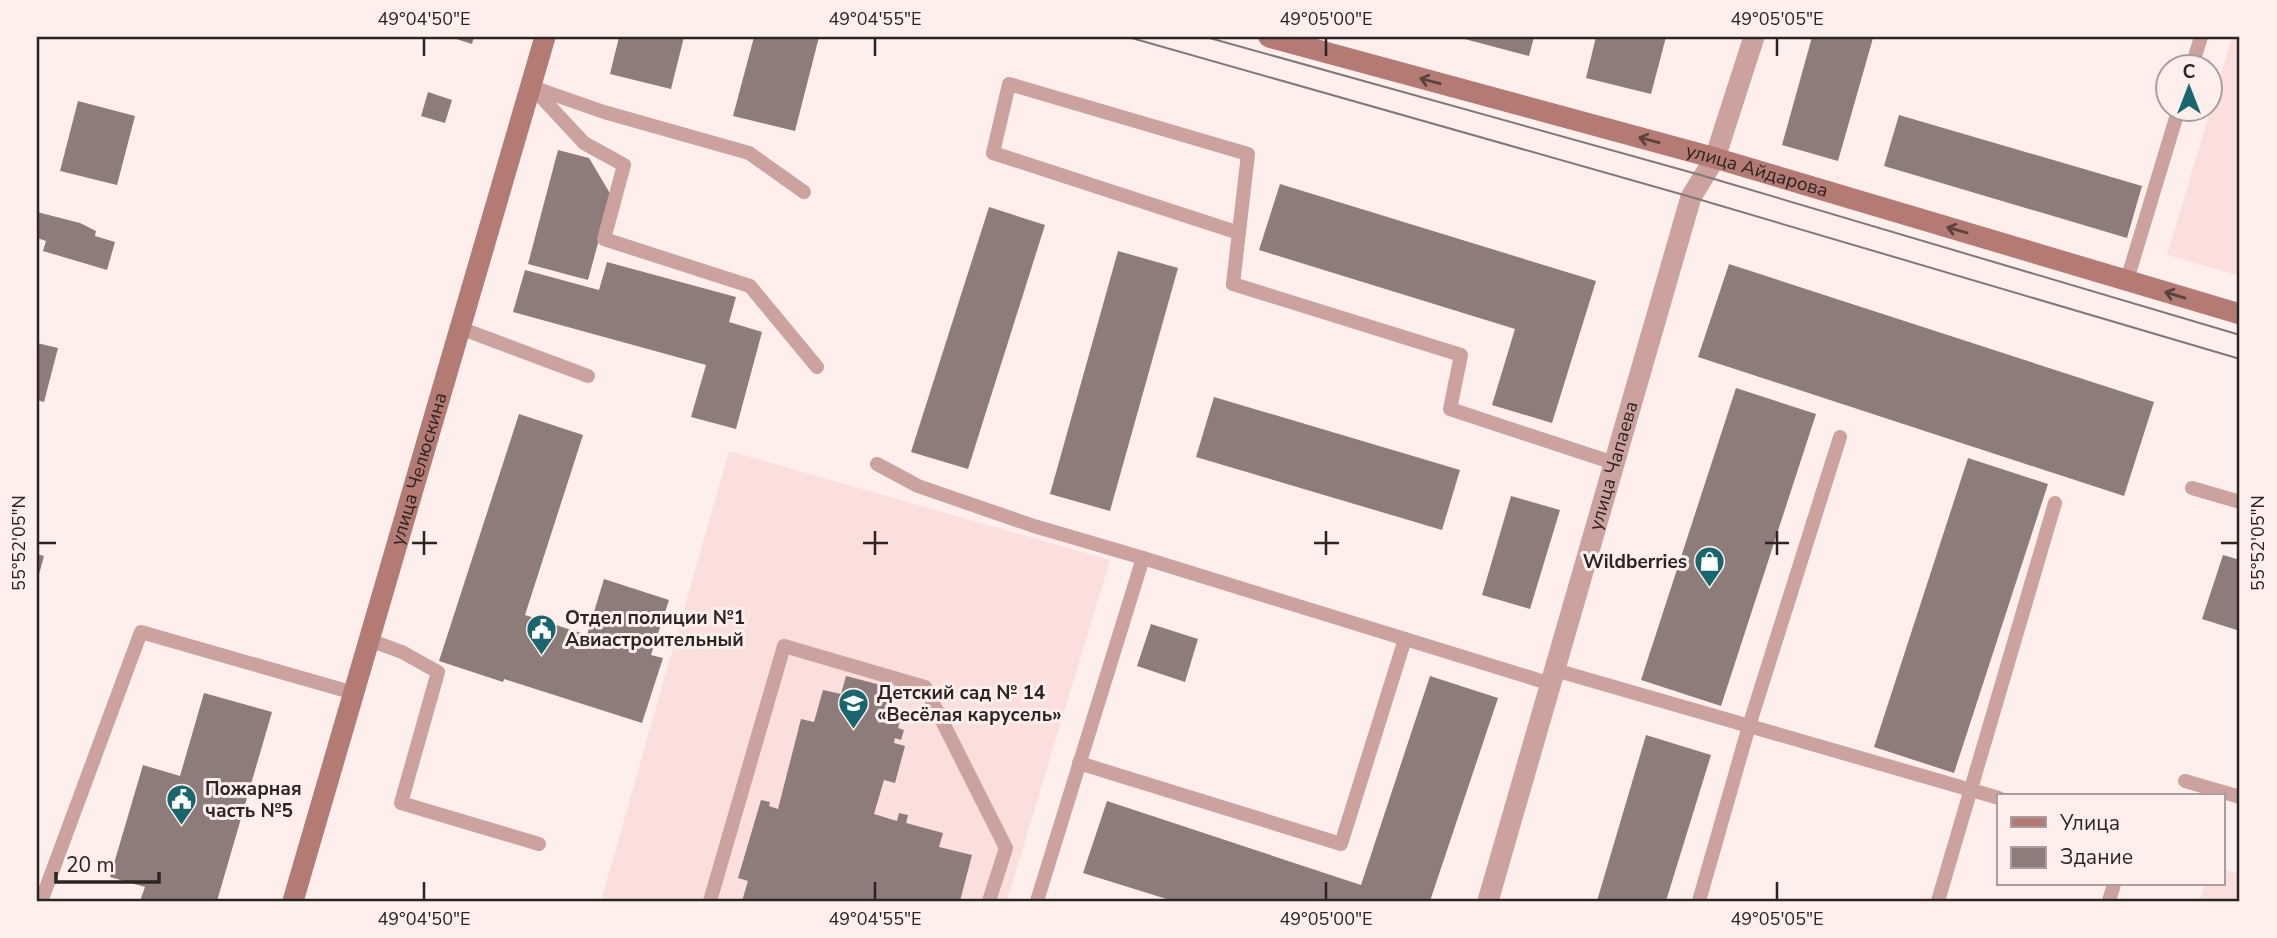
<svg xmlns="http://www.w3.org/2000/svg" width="2277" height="938" font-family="'Nunito Sans',sans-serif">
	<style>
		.built { fill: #fbdfdc }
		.building { fill: #8d7c7a }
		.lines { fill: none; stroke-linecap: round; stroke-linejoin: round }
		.lane { stroke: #cba29d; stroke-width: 14 }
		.street { stroke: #cba29d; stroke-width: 21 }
		.secondary { stroke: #b47a74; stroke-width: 21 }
		.tram { stroke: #827877; stroke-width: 2 }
		.oneway { stroke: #5b423f }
		.ticks { fill: none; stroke: #2b2423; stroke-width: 2.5 }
		.labels { text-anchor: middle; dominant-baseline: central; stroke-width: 6; stroke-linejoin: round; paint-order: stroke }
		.street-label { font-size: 19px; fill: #2b2423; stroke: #feefed }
		.poi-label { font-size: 19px; font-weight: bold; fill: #2b2423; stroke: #feefed; text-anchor: start }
		.neatline { fill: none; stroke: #2b2423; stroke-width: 2.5 }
		.ticks-label { font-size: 18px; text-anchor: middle; fill: #2b2423 }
	</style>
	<rect width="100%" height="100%" fill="#feefed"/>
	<g class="built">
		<path d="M2232,37H2240V276L2167,255Z"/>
		<path d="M729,451L1110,560L1007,901H601Z"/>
		<path d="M2223,869L2240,874V901H2200L2205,884H2223Z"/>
	</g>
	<g class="building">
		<path d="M450,37H474L472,44Z"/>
		<path d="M619,37H684L671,89L610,74Z"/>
		<path d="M754,37H819L795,131L733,116Z"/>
		<path d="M1457,37H1534L1529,56Z"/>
		<path d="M1596,37H1666L1651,94L1586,78Z"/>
		<path d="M1812,37L1873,38L1838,161L1782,145Z"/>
		<path d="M428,92L452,100L445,123L421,116Z"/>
		<path d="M78,101L135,116L117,185L60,171Z"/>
		<path d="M1899,115L2142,186L2127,238L1884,166Z"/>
		<path d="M558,150L589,158L611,195L588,280L528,264Z"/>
		<path d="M1280,184L1596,281L1552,423L1492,405L1515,329L1259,250Z"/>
		<path d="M989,207L1045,225L968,469L911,452Z"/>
		<path d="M37,212L80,223L96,231L95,236L115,242L107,270L43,251L46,241L37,238Z"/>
		<path d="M1118,251L1178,268L1110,511L1050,494Z"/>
		<path d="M607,262L736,297L729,322L762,332L736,429L691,417L706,365L513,312L525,270L599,290Z"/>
		<path d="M1729,264L2154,402L2124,496L1698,357Z"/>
		<path d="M37,343L58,348L44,402L37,400Z"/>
		<path d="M1736,388L1816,414L1721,706L1641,680Z"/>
		<path d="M1214,397L1460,470L1442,530L1196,457Z"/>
		<path d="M519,414L583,435L525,615L587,635L604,579L669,600L651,655L663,658L642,723L504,679L503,682L439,661Z"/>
		<path d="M1968,458L2048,484L1954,773L1874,747Z"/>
		<path d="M1511,496L1560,510L1530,609L1482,595Z"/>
		<path d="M37,554L44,556L38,578H37Z"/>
		<path d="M2223,555L2240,560V631L2202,619Z"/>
		<path d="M1151,624L1198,639L1185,682L1137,666Z"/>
		<path d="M846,676L900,690L897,700L892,699L889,706L903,710L898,728L904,730L901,740L895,738L894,743L905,746L895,783L884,780L874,814L897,821L899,813L908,815L906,823L943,833L939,847L972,855L960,901H742L748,881L738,878L761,800L770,802L769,806L778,809L801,719L814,722L823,690L841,694Z"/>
		<path d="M1430,676L1498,698L1430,901H1173L1083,873L1107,801L1361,885Z"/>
		<path d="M204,693L272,712L217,901H140L145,887L110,877L143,765L180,776Z"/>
		<path d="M1646,735L1711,755L1666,901H1597Z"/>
	</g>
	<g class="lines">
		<g class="lane">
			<path d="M2192,66L2201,37"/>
			<path d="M531,86L584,143L624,165L604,239L750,286L817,367"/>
			<path d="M535,88L604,112L749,153L804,192"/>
			<path d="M1239,233L993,153L1009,84L1248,154L1233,284L1461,355L1450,409L1614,463"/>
			<path d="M2127,280L2179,108"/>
			<path d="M460,328L588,376"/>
			<path d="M877,464L918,486L1034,526L1143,558"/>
			<path d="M2192,488L2240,502"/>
			<path d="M369,640L402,652L438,672L401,803L539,844"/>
			<path d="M1555,670L1999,798"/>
			<path d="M1079,763L1341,844L1405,639"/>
			<path d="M2185,781L2240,797"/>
			<path d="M42,899L141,632L354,693"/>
			<path d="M710,901L784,646L925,687L1006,848L989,901"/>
			<path d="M1037,901L1143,558L1551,684"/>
			<path d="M1699,901L1749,726L1840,437"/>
			<path d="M1938,901L2055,503"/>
			<path d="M2109,901L2114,884"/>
		</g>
		<path class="street" id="s1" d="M1488,901L1691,197L1715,158L1754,37"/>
		<g class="secondary">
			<path id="s2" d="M1269,37L1715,158L2240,314"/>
			<path id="s3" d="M293,901L545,37"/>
		</g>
		<g class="tram">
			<path d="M1128,37L1691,197L2240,359"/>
			<path d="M1206,37L1704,176L2240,335"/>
		</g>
	</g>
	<defs><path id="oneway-shaft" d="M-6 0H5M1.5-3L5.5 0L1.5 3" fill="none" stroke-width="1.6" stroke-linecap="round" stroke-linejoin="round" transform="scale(1.75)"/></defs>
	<g class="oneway">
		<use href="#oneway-shaft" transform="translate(1430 81) rotate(-165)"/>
		<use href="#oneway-shaft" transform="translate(1649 140) rotate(-165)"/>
		<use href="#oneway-shaft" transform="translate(1957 230) rotate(-164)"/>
		<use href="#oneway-shaft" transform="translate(2175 295) rotate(-163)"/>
	</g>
	<path class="ticks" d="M424,38V56M875,38V56M1326,38V56M1777,38V56M424,531V555M875,531V555M1326,531V555M1777,531V555M38,543H56M412,543H437M863,543H888M1314,543H1339M1765,543H1789M2221,543H2238M424,882V900M875,882V900M1326,882V900M1777,882V900"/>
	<defs>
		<symbol id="shop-pin" viewBox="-11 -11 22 30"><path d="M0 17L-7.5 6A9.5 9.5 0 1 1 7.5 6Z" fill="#1a666f" stroke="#feefed"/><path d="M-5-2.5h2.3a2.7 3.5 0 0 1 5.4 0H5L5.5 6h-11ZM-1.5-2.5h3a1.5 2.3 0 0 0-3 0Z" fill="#fff"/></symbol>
		<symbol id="civic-pin" viewBox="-11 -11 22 30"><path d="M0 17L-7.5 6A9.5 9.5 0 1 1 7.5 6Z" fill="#1a666f" stroke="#feefed"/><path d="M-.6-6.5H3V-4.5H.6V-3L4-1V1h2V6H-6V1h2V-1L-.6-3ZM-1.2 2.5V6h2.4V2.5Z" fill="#fff"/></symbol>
		<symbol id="school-pin" viewBox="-11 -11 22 30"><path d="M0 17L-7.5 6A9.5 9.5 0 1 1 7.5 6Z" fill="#1a666f" stroke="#feefed"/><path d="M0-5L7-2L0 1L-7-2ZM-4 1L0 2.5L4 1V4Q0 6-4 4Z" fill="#fff"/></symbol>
	</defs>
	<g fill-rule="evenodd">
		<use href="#shop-pin" x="1692" y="544" width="35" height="47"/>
		<use href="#civic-pin" x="524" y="612" width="35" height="47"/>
		<use href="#school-pin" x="836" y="686" width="35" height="47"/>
		<use href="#civic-pin" x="164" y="782" width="35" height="47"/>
	</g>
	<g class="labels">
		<g class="street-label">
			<text stroke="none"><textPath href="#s2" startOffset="506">улица Айдарова</textPath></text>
			<text stroke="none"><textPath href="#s1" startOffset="453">улица Чапаева</textPath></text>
			<text stroke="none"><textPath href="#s3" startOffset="450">улица Челюскина</textPath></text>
		</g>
		<g class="poi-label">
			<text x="1687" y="562" text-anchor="end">Wildberries</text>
			<text x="565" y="618">Отдел полиции №1<tspan x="565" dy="22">Авиастроительный</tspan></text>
			<text x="877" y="693">Детский сад № 14<tspan x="877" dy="22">«Весёлая карусель»</tspan></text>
			<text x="205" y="789">Пожарная<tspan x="205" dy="22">часть №5</tspan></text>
		</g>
	</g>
	<rect width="2277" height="938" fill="none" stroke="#feefed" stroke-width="77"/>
	<rect x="1997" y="794" width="228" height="91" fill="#feefed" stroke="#aa9e9c" stroke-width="2"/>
	<rect x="2011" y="817" width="35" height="10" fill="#b47a74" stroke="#aa9e9c" stroke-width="2"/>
	<text x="2060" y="830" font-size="21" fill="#2b2423">Улица</text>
	<rect x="2011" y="847" width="35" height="21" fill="#8d7c7a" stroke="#aa9e9c" stroke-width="2"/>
	<text x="2060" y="864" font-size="21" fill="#2b2423">Здание</text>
	<g transform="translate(2189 88)"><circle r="33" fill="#feefed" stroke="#aa9e9c" stroke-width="2"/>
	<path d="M0-5L12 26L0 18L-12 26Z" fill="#1a666f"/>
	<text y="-10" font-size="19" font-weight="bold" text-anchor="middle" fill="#2b2423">С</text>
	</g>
	<path d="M56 872v10h103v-10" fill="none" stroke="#2b2423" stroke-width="3.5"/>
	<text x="66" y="872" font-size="21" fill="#2b2423" stroke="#feefed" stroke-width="5" paint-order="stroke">20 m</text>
	<rect x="38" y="38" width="2200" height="862" class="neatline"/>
	<g class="ticks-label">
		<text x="424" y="25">49°04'50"E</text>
		<text x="875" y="25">49°04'55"E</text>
		<text x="1326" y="25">49°05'00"E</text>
		<text x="1777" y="25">49°05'05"E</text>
		<text transform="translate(19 543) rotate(-90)" y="6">55°52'05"N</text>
		<text transform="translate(2258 543) rotate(-90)" y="6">55°52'05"N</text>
		<text x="424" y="925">49°04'50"E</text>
		<text x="875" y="925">49°04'55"E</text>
		<text x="1326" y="925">49°05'00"E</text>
		<text x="1777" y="925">49°05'05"E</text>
	</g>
</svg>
